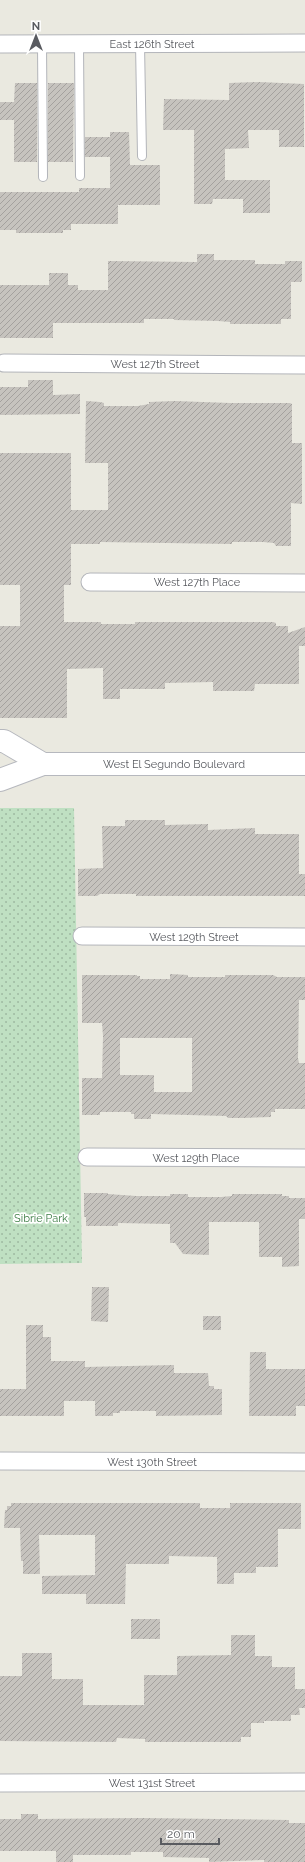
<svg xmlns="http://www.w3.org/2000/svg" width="305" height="1862" font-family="Raleway,sans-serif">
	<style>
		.park { fill: url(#park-dots) }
		.building { fill: url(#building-hatch); fill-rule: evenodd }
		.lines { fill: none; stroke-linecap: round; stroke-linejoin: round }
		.lane-casing { stroke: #b3b5ba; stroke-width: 10 }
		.street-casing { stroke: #b3b5ba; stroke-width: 19 }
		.secondary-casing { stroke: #b6b8be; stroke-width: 24 }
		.lane { stroke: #fff; stroke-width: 8 }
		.street { stroke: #fff; stroke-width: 17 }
		.secondary { stroke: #fff; stroke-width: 22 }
		.labels { text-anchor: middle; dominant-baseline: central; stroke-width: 3.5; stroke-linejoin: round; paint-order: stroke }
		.street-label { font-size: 11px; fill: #595b60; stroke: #fff }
		.park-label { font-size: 11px; fill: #3c7c44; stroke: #fff }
	</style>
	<defs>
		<pattern id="park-dots" width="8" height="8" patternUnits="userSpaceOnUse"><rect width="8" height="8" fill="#bfe0c2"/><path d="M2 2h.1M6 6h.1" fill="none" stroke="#9eb9a1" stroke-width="1.8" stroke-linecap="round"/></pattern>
		<pattern id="building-hatch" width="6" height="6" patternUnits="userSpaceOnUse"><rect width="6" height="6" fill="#c6c3be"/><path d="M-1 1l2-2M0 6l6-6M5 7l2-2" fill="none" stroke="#a4a19e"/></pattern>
	</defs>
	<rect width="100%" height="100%" fill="#eae9e0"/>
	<path class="park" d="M0,808H74L82,1263L0,1264Z"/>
	<g class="building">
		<path d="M259,82L304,84V147H279V130H248L249,148L225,149V180H270V213H243V199H213L212,204H194V130H163L164,99L229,100V83Z"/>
		<path d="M15,83H37V162H14V120H0V102H14Z"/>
		<path d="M48,83H74L73,162H48Z"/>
		<path d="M110,132H129L130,165H160V205H118V224H71V230H63V233H16V230H0V192H79V188H110V157H85V137H110Z"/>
		<path d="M197,254H214V260H255V264H285V261H302V280L301,282H291V319H281V324H230V322L218,321L174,320V319H144V323H53V338H0V285H49V273H68V285H78V290H108V261L197,262Z"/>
		<path d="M28,380H53V395L80,394V414L0,415V387H28Z"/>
		<path d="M86,401L100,402L104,403V406H138L149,404V402L175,401L230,403H290L292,404V443H302V504L291,503V546H276L274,543L263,542H232V544L100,542V544H71V585H64V622H101V624H135V622H273L276,623V626H288V633L305,627V646H299V684H255L254,691H213V682L165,683V689H120V699H103V668L67,669V718H0V626H20V585H0V453H71V510H108V463H85Z"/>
		<path d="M125,820H165V825L208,824V830L255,828V834H299V874H305V896H136V894H100L97,896H78V869L103,868L102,826H125Z"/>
		<path d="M170,974L188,975V977H225V975H273L277,977H305V1000H299L298,1058L299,1063H305V1109H275V1112H271V1117L243,1118H228L226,1116L151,1114V1119H134V1114H131V1112H100V1115H82V1078H102L103,1036L102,1023H82V975H137V976H140V979H170ZM120,1038H192V1092H154V1075H120Z"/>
		<path d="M84,1193H108V1194L136,1196H170V1194H188V1197H221L232,1196V1194H282V1196H289V1198H305V1219H299V1266L282,1267V1257H259V1222H209V1255L183,1254L175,1243H170V1224L118,1223V1226H86V1217H84Z"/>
		<path d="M92,1287H109L108,1322L91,1321Z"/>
		<rect x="203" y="1316" width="18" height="14"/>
		<path d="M26,1325H43V1337H51V1361H85V1367L174,1365V1373H208L209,1386H214V1389H222V1415L156,1416V1411H120V1413H113V1416H95V1401H64V1416H0V1389H26Z"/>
		<path d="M250,1352H266V1369H305V1406H296V1416H249Z"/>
		<path d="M11,1503H200V1508H230V1503H301V1529H278V1567H256V1573H234V1584H217V1557L169,1556V1564H126L125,1604H86V1594H42V1576L95,1575V1535H39L40,1574H23V1561H21L20,1528H4L5,1510H7V1506H11Z"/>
		<rect x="131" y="1619" width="29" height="20"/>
		<path d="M231,1635H255V1656H272V1667H295V1689H305V1708H299L300,1715H291V1721H264V1723H251V1737H241V1742H145V1739L117,1738L116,1742L0,1741V1676H22V1653H52V1679H83V1705H144V1675H177V1656L231,1655Z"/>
		<path d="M21,1814H38V1819L142,1818L289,1820V1823H305V1862H264V1860L209,1862V1858L163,1857V1852H131V1855H73V1862H56V1851H0V1819H21Z"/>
	</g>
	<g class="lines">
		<defs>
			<g id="lane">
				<path d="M42,44L43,177"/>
				<path d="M79,44L80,176"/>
				<path d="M140,44L142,156"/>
			</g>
			<g id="street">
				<path d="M0,44L305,43"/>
				<path d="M4,363L305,365"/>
				<path d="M90,582L305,583"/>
				<path d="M82,936L305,937"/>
				<path d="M87,1157L305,1158"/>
				<path d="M0,1461L305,1462"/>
				<path d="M0,1783L305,1782"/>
			</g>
			<g id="secondary">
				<path d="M0,741H4L43,764"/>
				<path d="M0,780L43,764H305"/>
			</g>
		</defs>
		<use href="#lane" class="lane-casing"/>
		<use href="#street" class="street-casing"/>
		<use href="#secondary" class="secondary-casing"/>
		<use href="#lane" class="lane"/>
		<use href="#street" class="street"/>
		<use href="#secondary" class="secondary"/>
	</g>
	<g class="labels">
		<g class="street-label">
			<text x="152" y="44">East 126th Street</text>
			<text x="155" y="364">West 127th Street</text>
			<text x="197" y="582">West 127th Place</text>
			<text x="174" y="764">West El Segundo Boulevard</text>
			<text x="194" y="937">West 129th Street</text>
			<text x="196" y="1158">West 129th Place</text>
			<text x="152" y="1462">West 130th Street</text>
			<text x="152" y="1783">West 131st Street</text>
		</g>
		<g class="park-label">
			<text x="41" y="1218">Sibrie Park</text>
		</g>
	</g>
	<g transform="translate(36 36)" stroke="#ffffff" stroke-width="3" paint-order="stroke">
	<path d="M0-3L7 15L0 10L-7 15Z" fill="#595b60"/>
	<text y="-6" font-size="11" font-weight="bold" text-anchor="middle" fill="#595b60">N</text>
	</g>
	<path d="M161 1838v6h58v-6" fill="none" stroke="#595b60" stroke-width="2"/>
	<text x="167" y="1838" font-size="12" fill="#595b60" stroke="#ffffff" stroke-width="3" paint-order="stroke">20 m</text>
</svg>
